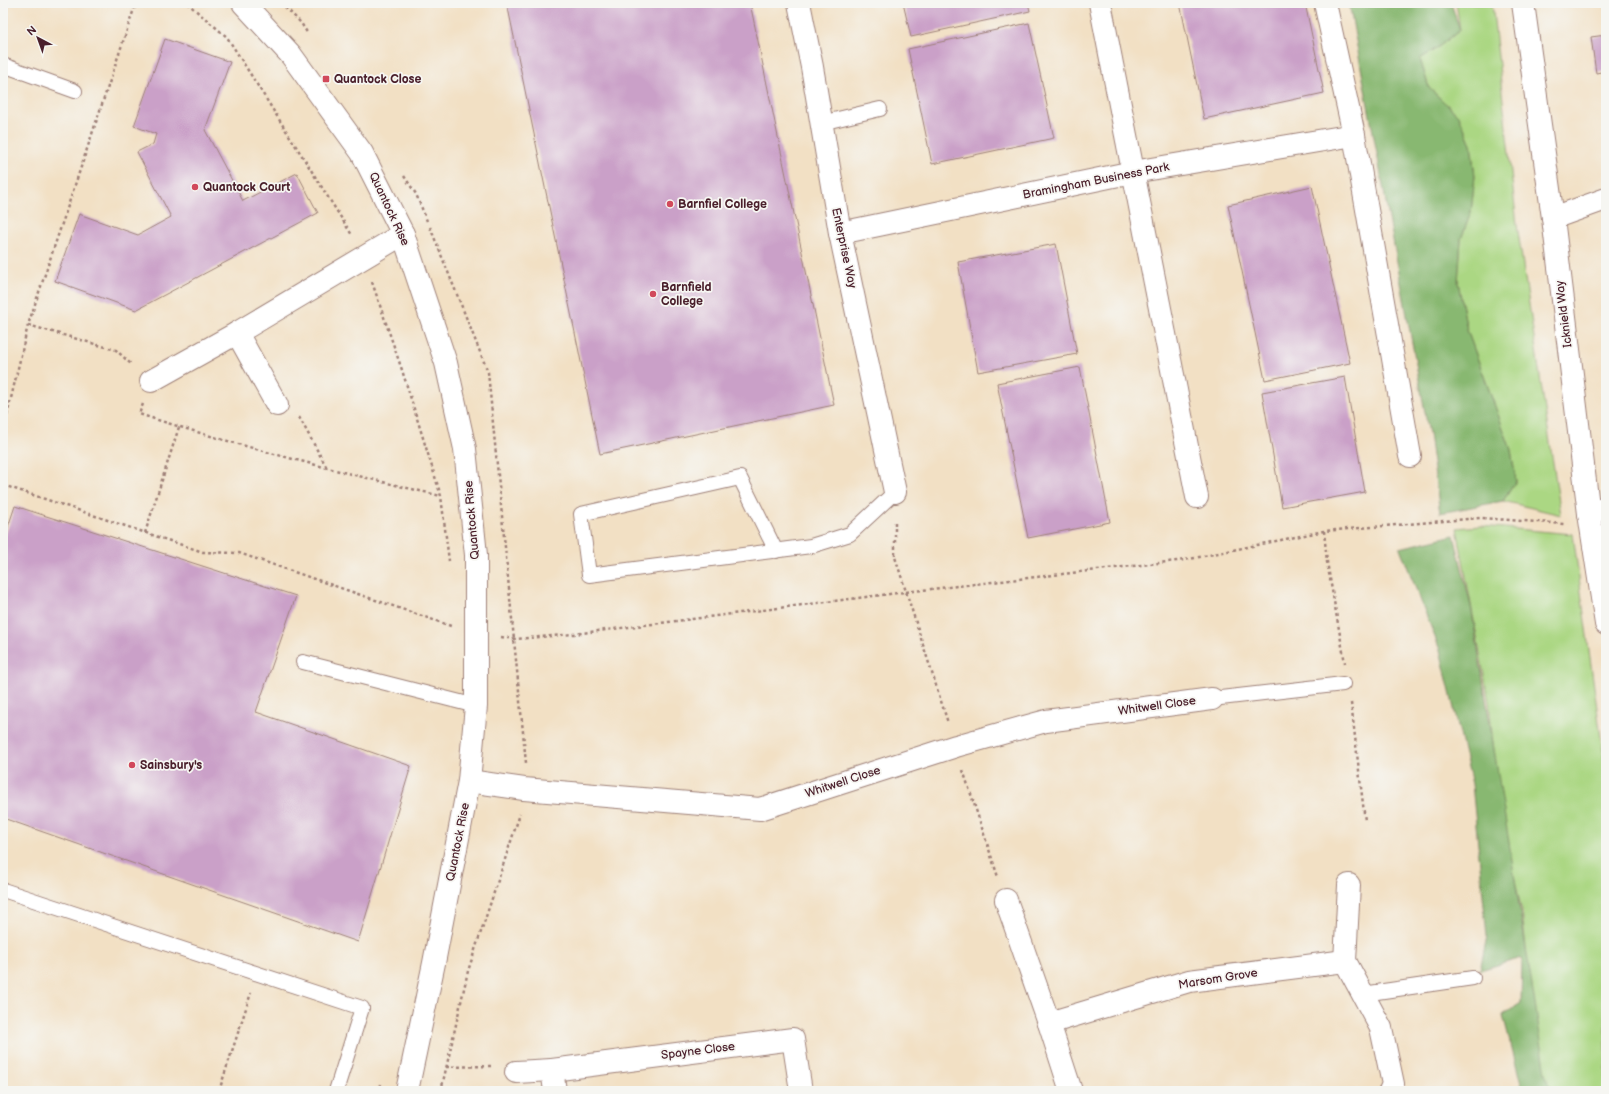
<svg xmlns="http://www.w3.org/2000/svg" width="1609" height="1094" font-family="'Balsamiq Sans',sans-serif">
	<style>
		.green { fill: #abd783; stroke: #7a7b57 }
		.forest { fill: #88b871; stroke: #696c4e }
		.building { fill: #caa0c8 }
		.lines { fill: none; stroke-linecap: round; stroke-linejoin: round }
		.lane-casing { stroke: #9e8078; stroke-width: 16 }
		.street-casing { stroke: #9e8078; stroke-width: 24 }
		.secondary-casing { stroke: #9e8078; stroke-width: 24 }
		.path { stroke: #9e8078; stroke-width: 2.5; stroke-dasharray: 3 3; stroke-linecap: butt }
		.lane { stroke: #fff; stroke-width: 14 }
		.street { stroke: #fff; stroke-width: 22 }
		.secondary { stroke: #fff; stroke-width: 22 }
		.poi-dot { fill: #d1495b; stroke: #f6f6f2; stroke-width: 1.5 }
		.labels { text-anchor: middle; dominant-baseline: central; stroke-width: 3.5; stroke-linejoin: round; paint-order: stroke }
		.poi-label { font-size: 12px; font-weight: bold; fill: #4a1f2b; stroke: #f6f6f2; text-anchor: start }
		.street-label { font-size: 12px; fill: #4a1f2b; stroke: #f6f6f2 }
	</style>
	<rect width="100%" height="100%" fill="#f6f6f2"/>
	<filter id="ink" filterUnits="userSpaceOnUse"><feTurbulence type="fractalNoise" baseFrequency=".025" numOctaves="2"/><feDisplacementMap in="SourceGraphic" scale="8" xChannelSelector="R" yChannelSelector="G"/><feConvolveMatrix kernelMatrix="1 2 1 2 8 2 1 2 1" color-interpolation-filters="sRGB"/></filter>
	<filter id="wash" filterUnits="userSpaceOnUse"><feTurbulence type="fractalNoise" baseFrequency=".012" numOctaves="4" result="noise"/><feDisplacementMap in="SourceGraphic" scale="16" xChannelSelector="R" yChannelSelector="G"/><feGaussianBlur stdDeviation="0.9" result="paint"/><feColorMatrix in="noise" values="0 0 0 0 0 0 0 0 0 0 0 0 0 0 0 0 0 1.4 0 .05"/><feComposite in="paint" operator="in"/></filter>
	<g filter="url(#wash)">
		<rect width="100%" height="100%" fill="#f2e0c4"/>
		<g class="green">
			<path d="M1456,3H1492L1517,225L1561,515L1503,501L1516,481L1511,450L1467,330L1458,282L1461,239L1471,212L1475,176L1471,144L1459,116L1429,88L1420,59L1437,48L1460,30Z"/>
			<path d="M1481,526L1573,534L1606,774V1091H1548L1536,1037L1522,912L1500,815L1489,703L1457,528Z"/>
		</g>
		<g class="forest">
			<path d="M1349,3H1451L1460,30L1437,48L1420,59L1429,88L1459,116L1471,144L1475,176L1471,212L1461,239L1458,282L1467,330L1511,450L1516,481L1503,501L1440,513L1429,434Z"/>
			<path d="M1454,535L1471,606L1549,1091H1523L1503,1015L1521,1003L1522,958L1480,970L1487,936L1472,784L1440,650L1400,548Z"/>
		</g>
		<g id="blocks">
			<g class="building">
				<path d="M507,3H750L834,405L600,454Z"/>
				<path d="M903,3H1028L1030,11L911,37Z"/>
				<path d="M1180,3H1305L1324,93L1204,119Z"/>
				<path d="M1029,23L1054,138L932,164L908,49Z"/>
				<path d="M1606,35V71L1596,73L1591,37Z"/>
				<path d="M165,39L230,62L205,130L243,201L297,173L318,213L136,310L55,281L79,214L138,235L171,217L137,152L153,144L156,134L134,126Z"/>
				<path d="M1312,186L1350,363L1265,380L1228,205Z"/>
				<path d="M1056,244L1077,354L978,372L958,262Z"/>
				<path d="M1080,367L1110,522L1028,538L997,383Z"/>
				<path d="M1345,377L1365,492L1282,507L1262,392Z"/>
				<path d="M15,506L296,596L256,712L411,766L358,942L3,818V542Z"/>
			</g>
		</g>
	</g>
	<g filter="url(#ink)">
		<use href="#blocks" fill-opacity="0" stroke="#9e8078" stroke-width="1"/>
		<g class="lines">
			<defs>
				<g id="lane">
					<path d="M3,65L75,91"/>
					<path d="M821,123L880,109"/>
					<path d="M776,551L740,478L581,514L589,575L811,546L850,534L895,492"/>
					<path d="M303,662L476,706"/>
					<path d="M1212,699L1343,684"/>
					<path d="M3,890L362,1008L336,1091"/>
					<path d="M1363,994L1473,978"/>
				</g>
				<g id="street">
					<path d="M799,3L812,67L840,233L895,492"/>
					<path d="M1100,3L1197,497"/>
					<path d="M1325,3L1354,135L1410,456"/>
					<path d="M1553,218L1606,199"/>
					<path d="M840,233L1133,172L1354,135"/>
					<path d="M237,333L277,405"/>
					<path d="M151,381L237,333L403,234"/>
					<path d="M1589,514L1606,507"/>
					<path d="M469,781L524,789L760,809L956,746L1046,721L1212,699"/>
					<path d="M1349,885L1345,961L1381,1028L1393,1084L1390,1091"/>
					<path d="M1006,900L1049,1023L1071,1091"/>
					<path d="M1049,1023L1189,981L1345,961"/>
					<path d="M552,1070L555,1091"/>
					<path d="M516,1072L552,1070L793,1039L801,1091"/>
				</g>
				<g id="secondary">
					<path d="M243,3L291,55L362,153L403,234L446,363L465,449L476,555V706L469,781L434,963L407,1091"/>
					<path d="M1523,3L1553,218L1589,514L1606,624"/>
				</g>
			</defs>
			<use href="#lane" class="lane-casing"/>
			<use href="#street" class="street-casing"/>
			<use href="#secondary" class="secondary-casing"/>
			<g class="path">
				<path d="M187,3L227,37L352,235"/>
				<path d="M281,3L301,23L308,34"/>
				<path d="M404,176L416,194L427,221"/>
				<path d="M430,227L488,372L526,763"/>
				<path d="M372,282L402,370L441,496L449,561"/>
				<path d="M28,325L116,350L132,365"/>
				<path d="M143,404L139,414C238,446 340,472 441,496"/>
				<path d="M299,417L327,468"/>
				<path d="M3,433L28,325L136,3"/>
				<path d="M3,485L203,552L239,553L451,626"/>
				<path d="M895,522V557L948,723"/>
				<path d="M1324,531L1327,562L1345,663"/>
				<path d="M145,533L179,427"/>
				<path d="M501,637L515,639L574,634L905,592L1185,560L1324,531L1481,518L1565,524"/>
				<path d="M1351,703L1365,821"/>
				<path d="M963,770L998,877"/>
				<path d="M446,1067L491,1066"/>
				<path d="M219,1091L251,993"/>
				<path d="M379,1091L381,1084"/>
				<path d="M441,1091L468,971L520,814"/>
			</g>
			<use href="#lane" class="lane"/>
			<use href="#street" class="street"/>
			<use href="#secondary" class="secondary"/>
		</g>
	</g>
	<g class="poi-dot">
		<rect x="322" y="75" width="8" height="8" rx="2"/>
		<circle cx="195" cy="187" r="4"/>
		<circle cx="670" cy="204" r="4"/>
		<circle cx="653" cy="294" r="4"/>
		<circle cx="132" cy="765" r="4"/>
	</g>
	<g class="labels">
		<g class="poi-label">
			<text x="334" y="79">Quantock Close</text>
			<text x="203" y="187">Quantock Court</text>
			<text x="678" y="204">Barnfiel College</text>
			<text x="661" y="287">Barnfield<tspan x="661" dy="14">College</tspan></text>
			<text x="140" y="765">Sainsbury's</text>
		</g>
		<g class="street-label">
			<text transform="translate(1096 181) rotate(-11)">Bramingham Business Park</text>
			<text transform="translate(389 209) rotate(65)">Quantock Rise</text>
			<text transform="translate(844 248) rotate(78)">Enterprise Way</text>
			<text transform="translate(1564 314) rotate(-97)">Icknield Way</text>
			<text transform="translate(472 520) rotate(-95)">Quantock Rise</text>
			<text transform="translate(1157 706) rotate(-8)">Whitwell Close</text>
			<text transform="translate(843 782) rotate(-18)">Whitwell Close</text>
			<text transform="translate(458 842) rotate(-79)">Quantock Rise</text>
			<text transform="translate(1218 979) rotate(-9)">Marsom Grove</text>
			<text transform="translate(698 1051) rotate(-7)">Spayne Close</text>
		</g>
	</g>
	<rect width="1609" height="1094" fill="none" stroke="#f6f6f2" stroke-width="16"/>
	<g transform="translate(38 38) rotate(319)" stroke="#f6f6f2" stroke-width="3" paint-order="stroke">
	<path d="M0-3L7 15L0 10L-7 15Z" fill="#4a1f2b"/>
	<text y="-6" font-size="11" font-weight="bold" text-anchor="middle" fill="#4a1f2b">N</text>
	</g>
</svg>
